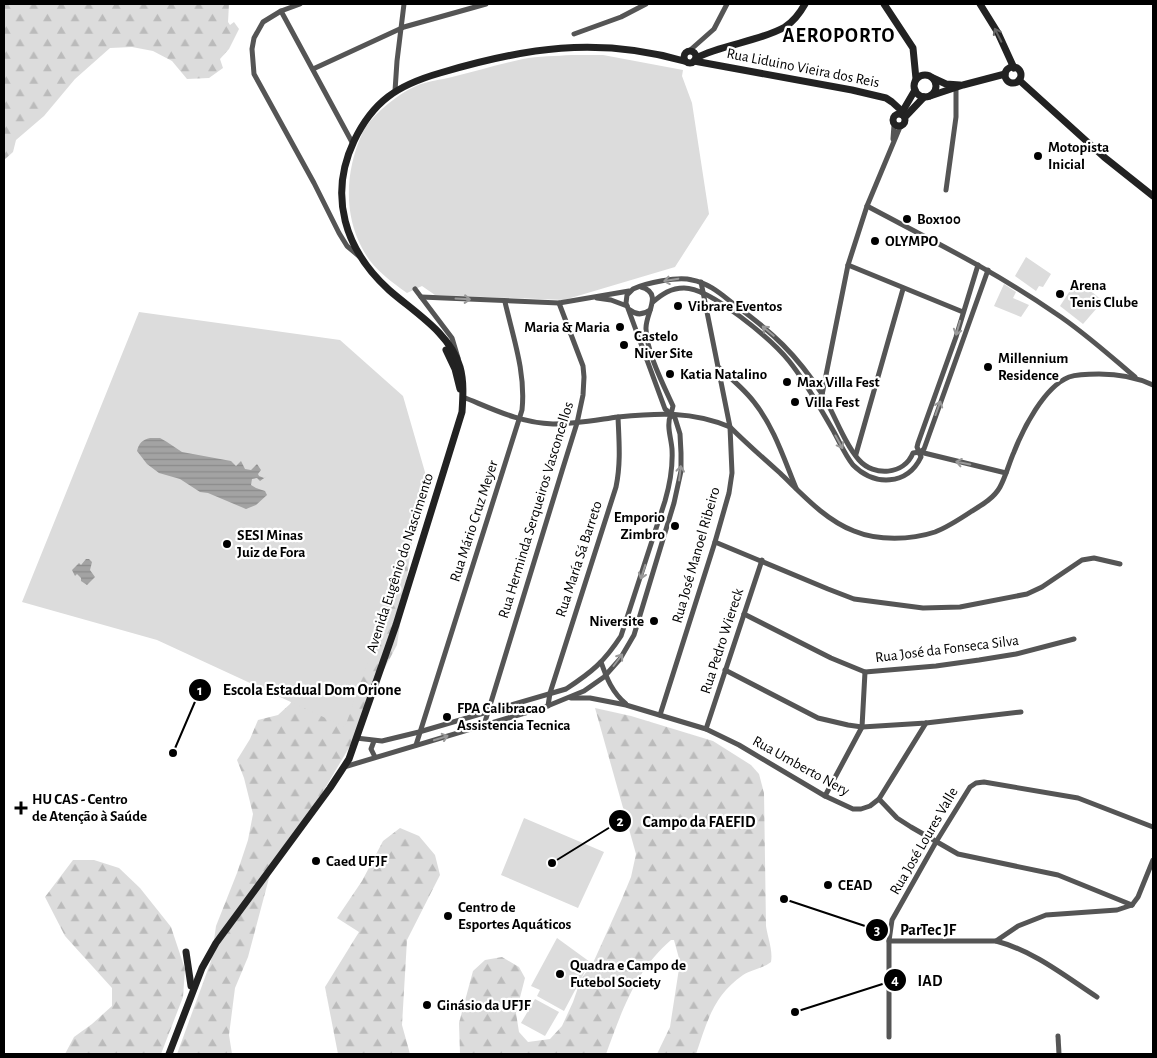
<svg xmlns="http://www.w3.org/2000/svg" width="1157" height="1058" font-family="'Alegreya Sans',sans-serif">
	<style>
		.forest { fill: url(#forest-firs) }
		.garden { fill: #dcdcdc }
		.water { fill: url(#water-rules) }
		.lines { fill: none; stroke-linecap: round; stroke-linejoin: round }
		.street { stroke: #555; stroke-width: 5 }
		.secondary { stroke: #222; stroke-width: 7 }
		.oneway { stroke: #646464 }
		.oneway2 { stroke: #999 }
		.poi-dot { fill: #000; stroke: #fff; stroke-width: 2 }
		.labels { text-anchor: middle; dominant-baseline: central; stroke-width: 4.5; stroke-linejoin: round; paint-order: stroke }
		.street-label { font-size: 15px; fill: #000; stroke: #fff }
		.poi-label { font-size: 15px; font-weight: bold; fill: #000; stroke: #fff; text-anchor: start }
		.district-label { font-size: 20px; font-weight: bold; letter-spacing: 1px; fill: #000; stroke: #fff }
		.leader { fill: none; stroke: #000; stroke-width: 2 }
		.callout-dot { fill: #000; stroke: #fff; stroke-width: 2 }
		.mark-label { font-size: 15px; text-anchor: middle; font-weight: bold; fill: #fff }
		.callout-label { font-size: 16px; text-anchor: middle; font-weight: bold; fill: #000; stroke: #fff; stroke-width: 4.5; stroke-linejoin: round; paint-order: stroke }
	</style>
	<defs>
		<pattern id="forest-firs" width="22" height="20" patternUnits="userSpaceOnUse" patternTransform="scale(1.25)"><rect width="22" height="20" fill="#dcdcdc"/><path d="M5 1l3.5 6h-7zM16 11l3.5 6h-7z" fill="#bbb"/></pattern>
		<pattern id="water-rules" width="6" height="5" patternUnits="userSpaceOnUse" patternTransform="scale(1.25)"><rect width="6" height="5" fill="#a3a3a3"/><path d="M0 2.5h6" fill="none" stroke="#8b8b8b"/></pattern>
	</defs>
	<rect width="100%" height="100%" fill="#fff"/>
	<g class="forest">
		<path d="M4,4H229L228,22L230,25L234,22L239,29L229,49L220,59L223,68L209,78L187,79L172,61L153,51L132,47L110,48L75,79L44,116L16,140L13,152L4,160Z"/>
		<path d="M420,487L397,645L372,692L353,741L318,800L273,863L248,957L235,988L229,1035L232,1054H177L211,961L216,926L237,873L248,840L253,814L244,778L237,760L250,739L258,720L278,715L290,704Z"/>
		<path d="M595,708L631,716L713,741L751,765L759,774L764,793L766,926C768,939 773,950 771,962C762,969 752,969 743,975C713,996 707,1022 696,1054H657L670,1027L680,962L674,940H671C635,971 622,1011 606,1054H460L459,1023L473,971L485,960L502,957L519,967L525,978L516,1013L519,1032L528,1042L550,1039L562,1026L573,1002L581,979L593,963L621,901L631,877L636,854Z"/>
		<path d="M400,828L419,836L435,855L440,875L407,940L402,1025L410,1054H338L325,987L359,932L337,918L362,881L383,841Z"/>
		<path d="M73,860H94L119,868L140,888L171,927L185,969L183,997L161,1054H65L74,1037L92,1024L112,1006V988L65,936L45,897Z"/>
	</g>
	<g class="garden">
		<path d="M572,55H603L683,70L682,76L692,103L709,214L675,267L564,300L435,295L422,286L407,293C389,280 372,268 362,248C343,213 346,169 362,134C370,116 398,94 416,86C427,81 441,80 452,77C476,71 499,64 523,59C538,56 556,56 572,55Z"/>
		<path d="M1026,257L1051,274L1043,287L1039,286L1036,291L1015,276Z"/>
		<path d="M1077,280L1103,301L1083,324L1060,306Z"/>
		<path d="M1004,284L1016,292L1013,298L1029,305L1021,317L994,306Z"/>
		<path d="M139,312L340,340L403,396L429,486L345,727L157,640L22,602Z"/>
		<path d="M524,818L604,852L578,908L501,875Z"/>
		<path d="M557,938L590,962L564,1011L537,996L540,990L531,986Z"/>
		<path d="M535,999L559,1012L545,1036L521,1023Z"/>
	</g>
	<g class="water">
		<path d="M150,438H160L167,442L182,452L231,461L236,466L241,461L245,469L251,470L257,464L261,470L258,474L259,476L264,478L267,476L260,481L257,478L252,479L251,485L256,488L265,491L267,495L256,505L246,509L208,493L200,492L180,479L159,473L147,464L137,451C139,443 142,440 150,438Z"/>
		<path d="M86,559H89L92,562L90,570L95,577L87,585L81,581V578L77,574L75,576L72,570L79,563L81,565Z"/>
	</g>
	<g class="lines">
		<g class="street">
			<path d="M300,4L281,11L263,22L254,38L252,49L254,74L314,183L339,233L347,246L360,257"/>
			<path d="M281,11L353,144"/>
			<path d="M574,34L621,17L646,4"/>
			<path d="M688,52L714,29L727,4"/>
			<path d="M313,69L404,27L486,4"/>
			<path d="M395,91L397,61L404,4"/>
			<path d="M893,139L894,125"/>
			<path d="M946,190L956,117V85"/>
			<path d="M867,206C931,240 996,272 1055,313C1084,332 1109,355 1135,377"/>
			<path d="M848,265L963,312"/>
			<path d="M415,289L452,338L458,358"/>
			<path d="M421,297L559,303L629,291"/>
			<path d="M597,298L611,300L627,306"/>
			<path d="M653,302C662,294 671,288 684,288C711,288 772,340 789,361C806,382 820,408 834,432C840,443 845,455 853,465C874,486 907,486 921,457L917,447L918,443L956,337L978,265"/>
			<path d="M630,310C636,315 643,315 650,310"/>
			<path d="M718,367C731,378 744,389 754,402C774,427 784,459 796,488"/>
			<path d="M463,397C493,409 520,423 553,424C575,424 596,420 618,417C658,413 692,411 730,427C746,443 763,458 780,473C802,494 825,520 854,531C878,541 911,540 935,532C948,527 960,519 972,511C982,505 994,498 1000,487C1006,476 1009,463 1014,452C1023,429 1044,387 1069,377C1078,374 1089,374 1099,374C1118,374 1136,377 1153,385"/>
			<path d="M814,400L822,395L848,265L867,206L900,127"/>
			<path d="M920,452L1006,473"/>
			<path d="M856,454L903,289"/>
			<path d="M715,542L828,589L854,599L923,608L960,607L1027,594L1042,587L1082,560L1094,558L1120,564"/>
			<path d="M744,614L831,658L865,672L936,666L979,660L1016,654L1074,639"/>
			<path d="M601,662C607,679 612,692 626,704"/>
			<path d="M725,670L818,718L848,725L862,727L926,723L1021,712"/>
			<path d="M571,698H590L626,705L706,729L739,745L825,796L853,809H861L870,806L879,799L926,723"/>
			<path d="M548,706L550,693L616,487C621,463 619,441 618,417"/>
			<path d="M660,715L715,542L729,493L732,473L730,427L701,282"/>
			<path d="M484,725L562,471L577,423L583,395L584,377L583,366L559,303"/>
			<path d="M706,729L762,560"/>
			<path d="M356,738L382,741L419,732L566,689C592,672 604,662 621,636L665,501C670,484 673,467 672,449C671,437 666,425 671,414L665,409L626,303L627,295L633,289C646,283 678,276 692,280C709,283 722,295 735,305C772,332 796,354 822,394C835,414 843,442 859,460C874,477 904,475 913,453L920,452L924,449L988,270"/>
			<path d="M374,741L371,749L375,757"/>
			<path d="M416,745L522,410C526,373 513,337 505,302"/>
			<path d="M344,767L545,707L584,691L604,677L620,659L634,635L674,503L681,471V453L680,434L675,418L671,414L673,406C663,384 647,353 646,329C645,314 664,293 641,287"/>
			<path d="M825,796L862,727L865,672"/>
			<path d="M879,799L897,818L911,827L958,854L1058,875L1132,905"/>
			<path d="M1132,905L1138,897L1153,860"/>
			<path d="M889,941H996L1018,926L1046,915L1117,910L1132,905"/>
			<path d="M996,941C1034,951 1065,976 1097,997"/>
			<path d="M1058,1036L1059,1054"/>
			<path d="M889,1037V941L892,920L936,842L970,787L976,783L984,782L1078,798L1153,827"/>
		</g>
		<g class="secondary">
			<path d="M884,4L913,48L916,79"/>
			<path d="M980,4L998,33L1014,68"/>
			<circle cx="690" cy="57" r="6"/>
			<path d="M696,58C723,44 758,42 785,27C794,21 800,13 805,4"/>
			<path d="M694,61L852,90L886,98L892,102L903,112"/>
			<circle cx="1013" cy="75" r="8"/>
			<circle cx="925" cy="86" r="11"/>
			<path d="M933,78L946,84L960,85"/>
			<path d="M1019,80L1104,157L1153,196"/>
			<path d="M930,96L963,85L1005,74"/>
			<circle cx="899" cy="120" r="6"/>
			<path d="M901,114L915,90"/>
			<path d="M905,117L924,97"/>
			<path d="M446,350L455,369L460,389"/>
			<path d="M186,952L191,986"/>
			<path d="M169,1054L202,968L216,943L330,788L349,759L396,625L462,412C463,397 464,381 460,367C450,333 414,312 389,290C345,250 328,196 354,141C373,101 398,85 440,73C524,48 597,36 684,61"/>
		</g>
	</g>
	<defs><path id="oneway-shaft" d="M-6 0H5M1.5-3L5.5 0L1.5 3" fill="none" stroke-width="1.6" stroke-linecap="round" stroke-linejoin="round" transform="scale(1.25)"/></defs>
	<use class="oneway" href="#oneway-shaft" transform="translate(998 35) rotate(-117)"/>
	<g class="oneway2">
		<use href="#oneway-shaft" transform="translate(671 280) rotate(170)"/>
		<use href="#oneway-shaft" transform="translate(463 299) rotate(3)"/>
		<use href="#oneway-shaft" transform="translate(958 328) rotate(106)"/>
		<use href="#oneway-shaft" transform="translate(768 331) rotate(-140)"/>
		<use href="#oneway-shaft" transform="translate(938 408) rotate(-70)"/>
		<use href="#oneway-shaft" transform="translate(839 442) rotate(61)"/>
		<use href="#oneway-shaft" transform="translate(963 463) rotate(-169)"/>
		<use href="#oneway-shaft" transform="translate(680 473) rotate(-83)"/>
		<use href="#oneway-shaft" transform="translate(643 572) rotate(108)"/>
		<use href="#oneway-shaft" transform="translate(618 660) rotate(-53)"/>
		<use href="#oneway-shaft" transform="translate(441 738) rotate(-17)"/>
	</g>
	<g class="poi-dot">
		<circle cx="1038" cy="156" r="5"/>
		<circle cx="907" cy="219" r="5"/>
		<circle cx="875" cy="241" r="5"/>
		<circle cx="1060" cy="294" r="5"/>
		<circle cx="678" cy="306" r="5"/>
		<circle cx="620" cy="327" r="5"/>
		<circle cx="624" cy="345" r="5"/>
		<circle cx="988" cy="367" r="5"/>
		<circle cx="670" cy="374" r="5"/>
		<circle cx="787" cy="382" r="5"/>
		<circle cx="795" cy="402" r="5"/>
		<circle cx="675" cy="526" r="5"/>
		<circle cx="227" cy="544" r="5"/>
		<circle cx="654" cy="621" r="5"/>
		<circle cx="447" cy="717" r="5"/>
		<path d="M18.5 800.5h5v5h5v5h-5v5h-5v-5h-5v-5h5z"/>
		<circle cx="316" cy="861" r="5"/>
		<circle cx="828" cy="885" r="5"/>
		<circle cx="448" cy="916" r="5"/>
		<circle cx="560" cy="974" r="5"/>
		<circle cx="427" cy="1005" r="5"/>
	</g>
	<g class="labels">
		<g class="street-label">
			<text transform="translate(803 68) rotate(11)">Rua Liduino Vieira dos Reis</text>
			<text transform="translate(536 510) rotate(-73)">Rua Herminda Serqueiros Vasconcellos</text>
			<text transform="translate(474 521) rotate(-72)">Rua Mário Cruz Meyer</text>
			<text transform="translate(696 555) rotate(-74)">Rua José Manoel Ribeiro</text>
			<text transform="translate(579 559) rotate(-72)">Rua María Sá Barreto</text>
			<text transform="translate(400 563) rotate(-72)">Avenida Eugênio do Nascimento</text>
			<text transform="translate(722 641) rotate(-72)">Rua Pedro Wiereck</text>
			<text transform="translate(947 649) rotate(-7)">Rua José da Fonseca Silva</text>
			<text transform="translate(801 766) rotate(29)">Rua Umberto Nery</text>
			<text transform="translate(924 841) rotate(-60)">Rua José Loures Valle</text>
		</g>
		<g class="poi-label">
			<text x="1048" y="147">Motopista<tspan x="1048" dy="17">Inicial</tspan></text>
			<text x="917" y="219">Box100</text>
			<text x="885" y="241">OLYMPO</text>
			<text x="1070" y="285">Arena<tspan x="1070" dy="17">Tenis Clube</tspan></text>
			<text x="688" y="306">Vibrare Eventos</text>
			<text x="610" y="327" text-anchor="end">Maria &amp; Maria</text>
			<text x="634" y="336">Castelo<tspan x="634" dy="17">Niver Site</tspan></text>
			<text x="998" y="358">Millennium<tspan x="998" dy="17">Residence</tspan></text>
			<text x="680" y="374">Katia Natalino</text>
			<text x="797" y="382">Max Villa Fest</text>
			<text x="805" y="402">Villa Fest</text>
			<text x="665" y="517" text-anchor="end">Emporio<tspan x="665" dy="17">Zimbro</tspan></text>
			<text x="237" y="535">SESI Minas<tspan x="237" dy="17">Juiz de Fora</tspan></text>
			<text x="644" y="621" text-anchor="end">Niversite</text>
			<text x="457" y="708">FPA Calibracao<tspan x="457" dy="17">Assistencia Tecnica</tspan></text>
			<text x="32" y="799">HU CAS - Centro<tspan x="32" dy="17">de Atenção à Saúde</tspan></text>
			<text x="326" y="861">Caed UFJF</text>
			<text x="838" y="885">CEAD</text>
			<text x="458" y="907">Centro de<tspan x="458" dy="17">Esportes Aquáticos</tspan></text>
			<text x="570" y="965">Quadra e Campo de<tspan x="570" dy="17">Futebol Society</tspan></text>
			<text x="437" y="1005">Ginásio da UFJF</text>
		</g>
		<g class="district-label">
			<text x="839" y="36">AEROPORTO</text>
		</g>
	</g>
	<path class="leader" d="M173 753L200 690M552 863L620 821M784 899L877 930M795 1012L895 980"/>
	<g class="callout-dot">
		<circle cx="173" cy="753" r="5"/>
		<circle cx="552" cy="863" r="5"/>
		<circle cx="784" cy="899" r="5"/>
		<circle cx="795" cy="1012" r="5"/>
		<circle cx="200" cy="690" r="12"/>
		<circle cx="620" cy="821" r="12"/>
		<circle cx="877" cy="930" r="12"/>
		<circle cx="895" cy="980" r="12"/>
	</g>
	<g class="mark-label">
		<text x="200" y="695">1</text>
		<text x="620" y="826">2</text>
		<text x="877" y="935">3</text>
		<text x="895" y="985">4</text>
	</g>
	<g class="callout-label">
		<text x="312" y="695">Escola Estadual Dom Orione</text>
		<text x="699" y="827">Campo da FAEFID</text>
		<text x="928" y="935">ParTec JF</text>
		<text x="930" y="986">IAD</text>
	</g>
	<rect width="1157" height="1058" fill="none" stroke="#000000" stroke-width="10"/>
</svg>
